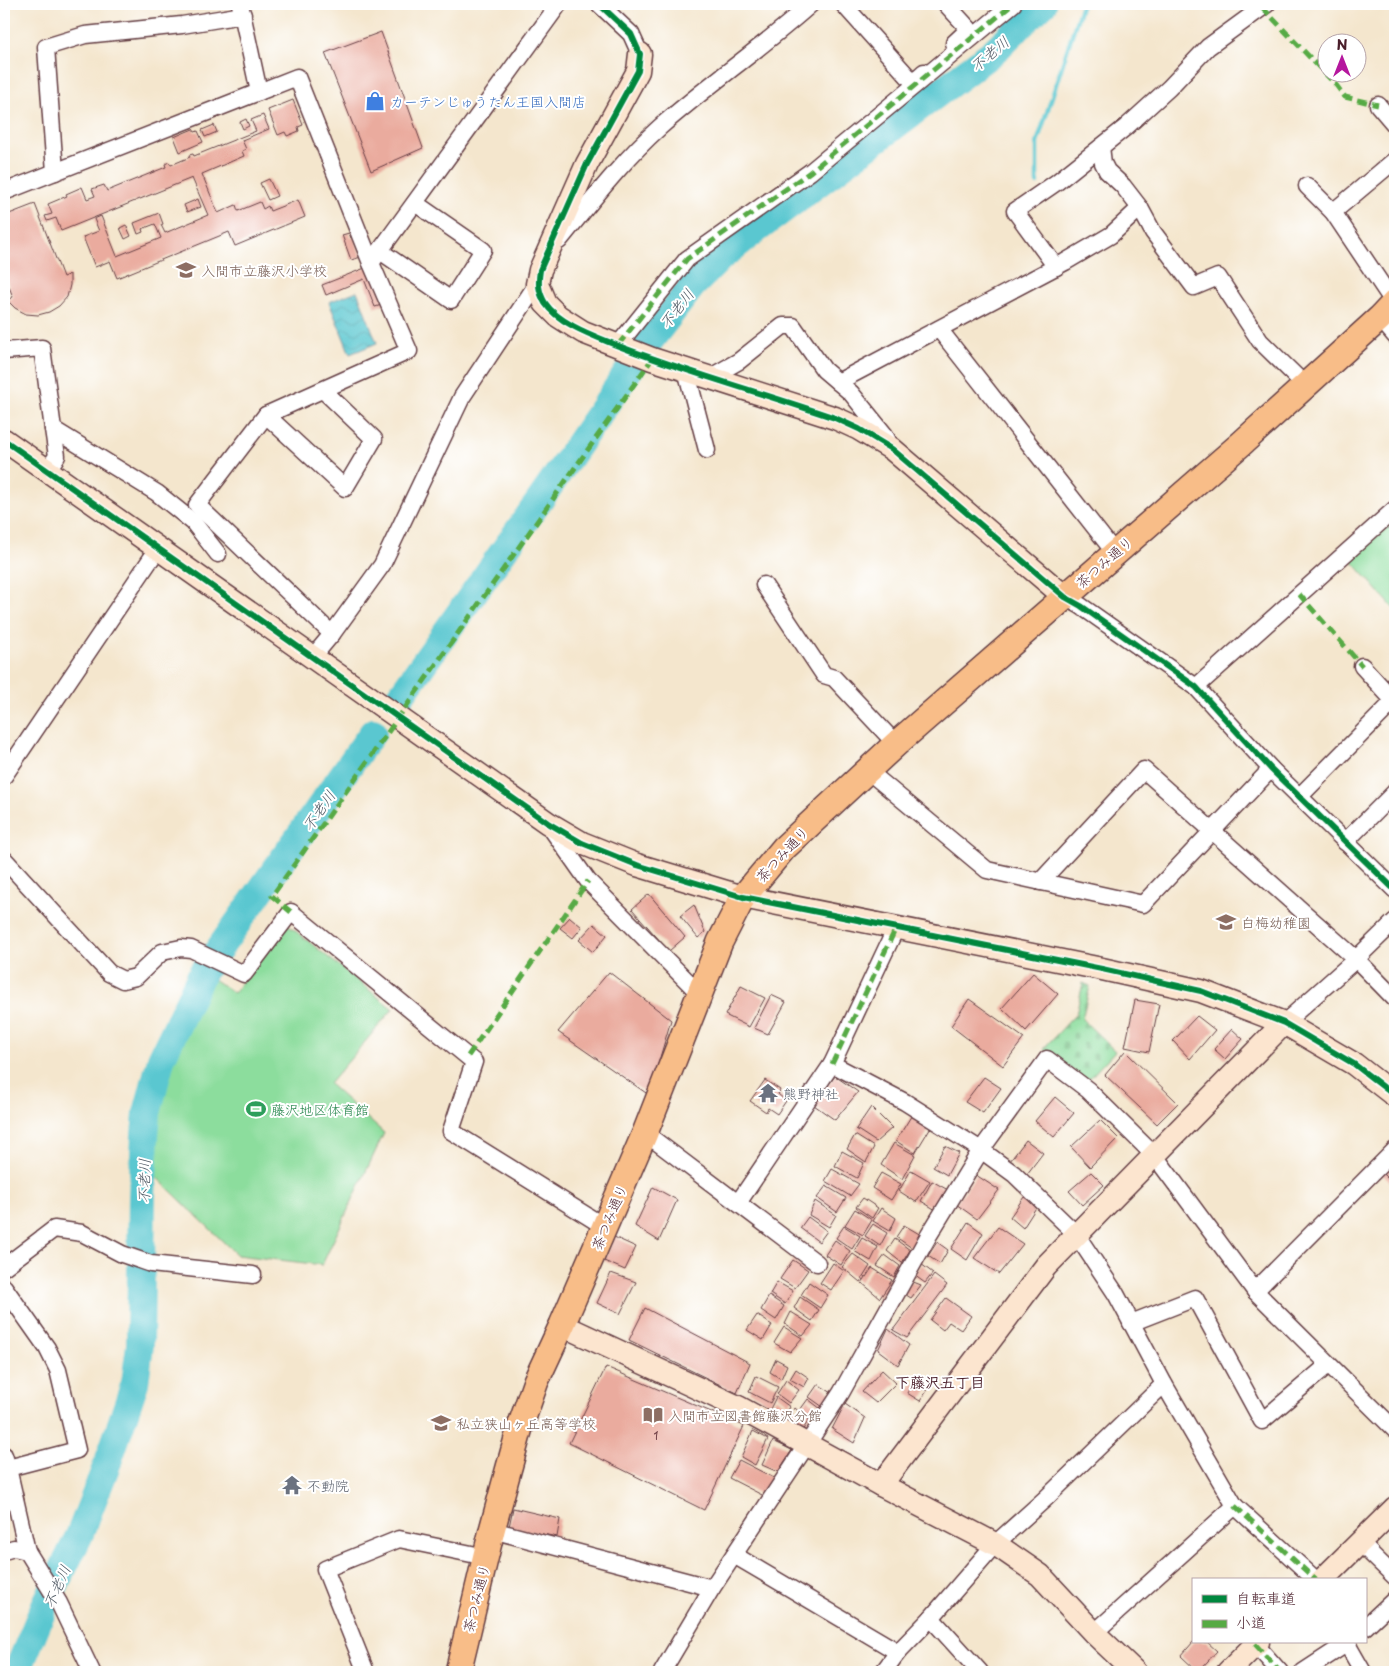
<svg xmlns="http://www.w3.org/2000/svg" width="1399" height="1676" font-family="'Playpen Sans','Klee One',sans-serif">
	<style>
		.cemetery { fill: url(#cemetery-stones); stroke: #6b7e64 }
		.park { fill: #8cdd9d; stroke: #6b7e64 }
		.water { fill: url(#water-waves); stroke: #52737e }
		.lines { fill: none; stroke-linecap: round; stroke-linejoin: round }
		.stream { stroke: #5ac7d0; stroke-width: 4.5 }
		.river { stroke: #5ac7d0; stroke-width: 28 }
		.building { fill: #eaab9e }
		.street-casing { stroke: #643d43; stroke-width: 19 }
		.secondary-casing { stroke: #643d43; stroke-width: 25 }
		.primary-casing { stroke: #643d43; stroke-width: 28 }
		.street { stroke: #fff; stroke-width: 16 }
		.secondary { stroke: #fce5cf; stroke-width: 22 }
		.primary { stroke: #f8bd88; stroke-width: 25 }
		.quiet { stroke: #57aa44; stroke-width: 5; stroke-dasharray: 10 5; stroke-linecap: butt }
		.cycleway-casing { stroke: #fff; stroke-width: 9 }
		.cycleway { stroke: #00873e; stroke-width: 6 }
		.labels { text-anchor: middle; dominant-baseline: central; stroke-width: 4; stroke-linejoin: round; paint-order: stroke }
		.number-label { font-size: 11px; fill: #724248 }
		.shop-label { font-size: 14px; fill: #366cbe; stroke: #fff; text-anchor: start }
		.education-label { font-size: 14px; fill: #785e54; stroke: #fff; text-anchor: start }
		.street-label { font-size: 14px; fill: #4a1f2b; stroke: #fff }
		.worship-label { font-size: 14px; fill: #5b616d; stroke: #fff; text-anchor: start }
		.leisure-label { font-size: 14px; fill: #27864d; stroke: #fff; text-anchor: start }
		.water-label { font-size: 15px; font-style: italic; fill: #505a65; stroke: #fff }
		.neighbourhood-label { font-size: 15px; font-weight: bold; fill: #4a1f2b; stroke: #fff }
	</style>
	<defs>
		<pattern id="cemetery-stones" width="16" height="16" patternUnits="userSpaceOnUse" patternTransform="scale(1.25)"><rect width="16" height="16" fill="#8cdd9d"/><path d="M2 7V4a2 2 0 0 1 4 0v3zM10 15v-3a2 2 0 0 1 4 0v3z" fill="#7abd87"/></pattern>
		<pattern id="water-waves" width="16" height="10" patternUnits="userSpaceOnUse" patternTransform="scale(1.25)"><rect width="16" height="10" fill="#5ac7d0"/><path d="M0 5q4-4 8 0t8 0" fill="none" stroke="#50aab3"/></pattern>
	</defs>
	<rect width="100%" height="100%" fill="#fff"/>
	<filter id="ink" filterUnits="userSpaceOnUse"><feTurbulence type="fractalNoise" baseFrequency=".02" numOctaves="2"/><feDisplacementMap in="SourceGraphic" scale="10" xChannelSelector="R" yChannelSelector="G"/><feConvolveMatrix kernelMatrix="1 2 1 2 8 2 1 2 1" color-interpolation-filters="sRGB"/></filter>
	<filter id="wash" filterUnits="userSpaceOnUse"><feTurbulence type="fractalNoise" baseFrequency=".0096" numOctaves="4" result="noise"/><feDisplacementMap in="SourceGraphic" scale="20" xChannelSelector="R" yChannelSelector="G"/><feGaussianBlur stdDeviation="1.12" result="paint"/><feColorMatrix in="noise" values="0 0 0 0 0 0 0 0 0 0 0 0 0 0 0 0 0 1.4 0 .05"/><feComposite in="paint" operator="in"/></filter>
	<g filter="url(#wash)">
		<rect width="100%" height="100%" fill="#f4e6cd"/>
		<path class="cemetery" d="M1083,983L1090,986L1082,1019L1115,1051L1087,1081L1043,1049L1076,1014Z"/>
		<g class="park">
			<path d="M1395,516V610L1344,552Z"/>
			<path d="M283,921L393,1009L329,1084L384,1133L322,1265L237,1255L145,1166L166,1053L207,975L234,993Z"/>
		</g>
		<path class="water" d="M357,291L377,343L350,354L329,302Z"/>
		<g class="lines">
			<path class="stream" d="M1037,183V143L1082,4"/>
			<g class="river">
				<path d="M399,698L542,497L645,347L693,285L720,258L752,233L993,52L1043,4"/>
				<path d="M17,1672L45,1605L79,1536L108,1462L135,1383L140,1345L142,1196L145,1135L147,1113L161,1059L202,973L373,732"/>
			</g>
		</g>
		<g id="blocks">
			<g class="building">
				<path d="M381,32L423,148L371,171L325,53Z"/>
				<path d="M293,100L303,125L298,127L299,131L287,136L285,132L278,135L268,110Z"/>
				<path d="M263,115L269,129L242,140L246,149L242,151L244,156L202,174L218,213L236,205L238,211L260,202L263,209L268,206L270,211L298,200L305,217L235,246L229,232L117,278L110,261L95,267L83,237L99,231L94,219L101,216L117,256L161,238L155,224L142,229L143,232L138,234L134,223L159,213L163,224L161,225L165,233L208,215L192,178L61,231L56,218L47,221L45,216L52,214L48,204L67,196L66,194L82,187L87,199L95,196L92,189L104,185L107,191L166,167L165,164L169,162L171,165L190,157L189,155L193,154L194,156L256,131L251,120Z"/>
				<path d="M246,119L249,126L243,129L240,122Z"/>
				<path d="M214,125L217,132L205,137L202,130Z"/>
				<path d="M193,129L195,132L198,131L203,142L180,152L174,137Z"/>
				<path d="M269,179L277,196L268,200L260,183Z"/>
				<path d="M198,199L201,207L187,212L184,205Z"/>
				<path d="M35,204L63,277L70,274V285L67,297L59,306L49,312L38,315L26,314L15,308L7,300L13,297L4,274V216Z"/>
				<path d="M126,225L131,236L125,239L120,228Z"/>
				<path d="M349,233L351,238L354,237L361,257L351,260L342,235Z"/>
				<path d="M370,266L385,304L375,307L364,279L326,295L322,285Z"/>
				<path d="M649,894L685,937L669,951L632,909Z"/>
				<path d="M694,905L705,932L698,938L680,916Z"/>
				<path d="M570,917L582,927L573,938L560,928Z"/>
				<path d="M594,924L607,935L593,952L579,940Z"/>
				<path d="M609,972L671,1020L649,1095L558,1032Z"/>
				<path d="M1033,973L1058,994L1026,1031L1002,1008Z"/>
				<path d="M741,986L765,998L749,1027L725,1015Z"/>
				<path d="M771,995L786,1002L768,1034L754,1028Z"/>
				<path d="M969,999L1024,1038L1003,1066L951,1026Z"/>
				<path d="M1135,1000L1159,1004L1149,1052L1125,1047Z"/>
				<path d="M1197,1016L1215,1030L1190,1059L1173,1041Z"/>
				<path d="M1232,1029L1243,1039L1225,1059L1214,1049Z"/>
				<path d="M1125,1051L1178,1103L1157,1124L1105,1075Z"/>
				<path d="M835,1076L858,1092L835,1120L814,1105Z"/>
				<path d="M984,1077L1001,1088L983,1113L965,1102Z"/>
				<path d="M765,1080L780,1090L778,1094L786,1101L777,1114L768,1108L766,1112L750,1101Z"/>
				<path d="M1055,1097L1074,1113L1054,1137L1035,1121Z"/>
				<path d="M871,1107L892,1128L876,1142L856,1129Z"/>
				<path d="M913,1113L932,1125L915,1153L896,1141Z"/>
				<path d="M1100,1120L1118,1138L1090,1167L1071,1147Z"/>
				<path d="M855,1135L874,1147L866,1162L847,1149Z"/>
				<path d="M1026,1140L1043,1153L1027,1174L1010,1161Z"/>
				<path d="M894,1143L915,1155L902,1179L881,1165Z"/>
				<path d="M945,1146L959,1153L947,1175L933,1167Z"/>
				<path d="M842,1151L864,1163L857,1178L835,1166Z"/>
				<path d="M1395,1152V1178L1391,1182L1378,1169Z"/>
				<path d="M832,1169L859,1184L850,1196L825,1181Z"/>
				<path d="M911,1170L930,1181L916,1202L899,1191Z"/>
				<path d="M1091,1172L1104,1185L1082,1205L1069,1191Z"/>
				<path d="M881,1173L901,1184L891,1200L872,1188Z"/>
				<path d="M976,1175L999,1190L977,1219L956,1204Z"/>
				<path d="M932,1181L948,1190L936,1210L921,1201Z"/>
				<path d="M826,1186L846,1198L837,1212L817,1198Z"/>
				<path d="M653,1187L677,1200L659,1241L635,1226Z"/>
				<path d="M1024,1197L1037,1206L1023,1228L1010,1217Z"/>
				<path d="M863,1198L878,1208L872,1218L856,1207Z"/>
				<path d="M815,1201L836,1215L829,1227L809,1215Z"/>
				<path d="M881,1208L896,1218L890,1231L873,1221Z"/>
				<path d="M855,1209L872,1220L863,1235L845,1225Z"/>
				<path d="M808,1217L827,1231L819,1242L800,1228Z"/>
				<path d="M968,1222L983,1233L967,1260L951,1249Z"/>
				<path d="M873,1224L887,1233L880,1246L865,1236Z"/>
				<path d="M904,1225L921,1235L912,1248L896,1237Z"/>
				<path d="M844,1226L860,1236L852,1249L836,1238Z"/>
				<path d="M998,1227L1023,1244L999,1274L974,1258Z"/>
				<path d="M614,1237L636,1247L625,1270L604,1261Z"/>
				<path d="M862,1238L878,1247L871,1261L854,1251Z"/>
				<path d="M895,1239L910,1250L902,1263L887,1251Z"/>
				<path d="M835,1240L850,1251L841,1265L825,1255Z"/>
				<path d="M937,1242L948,1250L940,1264L928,1256Z"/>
				<path d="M853,1254L870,1266L860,1282L842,1267Z"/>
				<path d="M885,1255L900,1266L894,1277L877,1266Z"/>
				<path d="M793,1260L808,1270L795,1288L780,1279Z"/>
				<path d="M833,1263L844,1271L831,1290L820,1283Z"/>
				<path d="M921,1264L933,1273L925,1283L914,1275Z"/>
				<path d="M872,1268L892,1280L880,1298L862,1283Z"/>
				<path d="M611,1273L636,1282L620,1314L597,1303Z"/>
				<path d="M934,1275L947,1285L907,1338L893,1330Z"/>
				<path d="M911,1281L921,1285L911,1298L903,1293Z"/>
				<path d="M777,1282L793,1291L785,1304L770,1294Z"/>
				<path d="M809,1282L828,1295L820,1308L801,1295Z"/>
				<path d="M769,1296L784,1306L776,1320L761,1310Z"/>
				<path d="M800,1297L819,1310L812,1321L794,1308Z"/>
				<path d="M946,1298L971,1316L961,1330L949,1322L943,1330L930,1320Z"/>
				<path d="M645,1308L750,1363L737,1393L629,1340Z"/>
				<path d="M791,1312L812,1325L803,1336L785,1324Z"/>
				<path d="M757,1315L772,1325L763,1340L747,1330Z"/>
				<path d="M784,1327L802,1338L790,1352L774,1343Z"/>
				<path d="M888,1329L909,1345L898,1365L878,1350Z"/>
				<path d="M776,1359L787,1365L781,1379L770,1372Z"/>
				<path d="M606,1367L744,1426L704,1510L569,1443Z"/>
				<path d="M796,1369L809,1378L804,1387L790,1379Z"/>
				<path d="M882,1370L896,1383L876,1403L862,1392Z"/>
				<path d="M756,1376L778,1387L770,1403L749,1392Z"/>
				<path d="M786,1380L799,1390L789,1403L777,1394Z"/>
				<path d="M913,1383L927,1391L920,1401L907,1393Z"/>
				<path d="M818,1384L832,1393L823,1407L809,1397Z"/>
				<path d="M776,1397L790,1407L781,1421L768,1413Z"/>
				<path d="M808,1399L821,1409L813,1421L800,1410Z"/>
				<path d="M845,1404L865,1418L854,1443L832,1429Z"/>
				<path d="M795,1408L809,1420L802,1431L787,1420Z"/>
				<path d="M753,1431L768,1439L755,1465L741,1457Z"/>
				<path d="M773,1441L792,1450L778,1472L762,1465Z"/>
				<path d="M739,1460L774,1478L764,1496L729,1478Z"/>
				<path d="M513,1508L560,1519L557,1537L509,1527Z"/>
				<path d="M1193,1642H1207L1217,1651L1198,1672L1181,1656Z"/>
			</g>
		</g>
	</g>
	<g filter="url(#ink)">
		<use href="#blocks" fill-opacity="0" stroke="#643d43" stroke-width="1"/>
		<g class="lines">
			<defs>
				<g id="street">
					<path d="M240,4L259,92"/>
					<path d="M599,4L631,34L640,54"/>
					<path d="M843,4L913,82L924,72"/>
					<path d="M946,4L969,29L954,43"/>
					<path d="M1378,105L1395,125"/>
					<path d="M1101,147L1103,163L1107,171L1123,186L1140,208L1153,232L1194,287L1218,277L1260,341L1305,385"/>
					<path d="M55,172L46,47L85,35L182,25L243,15"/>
					<path d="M1307,186L1333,212L1394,303"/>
					<path d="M4,192L297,77L371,263L409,351L266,415L197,505L332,634"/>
					<path d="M1333,212L1395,160"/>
					<path d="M559,241C591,202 622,161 660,127C709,84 763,47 811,4"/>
					<path d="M380,251L451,300L483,250L415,203"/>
					<path d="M371,263L559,4"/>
					<path d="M1056,267L1015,211L1057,182L1126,127L1169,88L1208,47L1267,4"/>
					<path d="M1380,318L1395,336"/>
					<path d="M939,329L1115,553"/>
					<path d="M618,345L687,259L810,172L1013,4"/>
					<path d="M4,351L42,348L53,429L157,493L193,522L218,554"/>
					<path d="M686,370L707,450"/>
					<path d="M709,378L739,361L783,326H793L824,370L851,393L885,435L891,447"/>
					<path d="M838,382L1065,262L1111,235L1140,208"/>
					<path d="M266,415L345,488L374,439L323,390"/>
					<path d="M47,471L57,456L53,429"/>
					<path d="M764,585L824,675L834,678L896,744"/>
					<path d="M1065,597L1081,606L1196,687L1271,769L1395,890"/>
					<path d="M312,658L332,634L382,565L462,397L537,284"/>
					<path d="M1362,666L1394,701"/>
					<path d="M1196,687L1395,509"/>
					<path d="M867,770L987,870L1143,904L1271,769"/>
					<path d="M4,776L157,550"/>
					<path d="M1299,797L1394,701L1395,703"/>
					<path d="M550,827L588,881L699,993"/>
					<path d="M1345,842L1395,792"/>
					<path d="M4,859L109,973L123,980L136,977L162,952L181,948L191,949L244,974L291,912L474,1062L451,1131L605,1227"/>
					<path d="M1040,882L1144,770L1356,959L1395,999"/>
					<path d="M1284,1023L1356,959L1395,921"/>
					<path d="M832,1064L905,1102L981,1150L1014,1174L1076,1234L1116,1294L1164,1384L1235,1506L1316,1580"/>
					<path d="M645,1133L817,1263"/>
					<path d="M738,1203L832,1064L896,928"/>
					<path d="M4,1267L54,1229L82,1233L122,1254L151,1264L253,1275"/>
					<path d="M4,1287L47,1348L58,1370L77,1450L8,1468"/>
					<path d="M1255,1291L1395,1150"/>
					<path d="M1131,1323L1195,1298L1262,1421L1328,1365"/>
					<path d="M4,1455L8,1468L27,1551"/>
					<path d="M492,1530L712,1588"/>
					<path d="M1360,1543L1395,1577"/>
					<path d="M4,1551L14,1548L27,1551L59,1603L92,1672"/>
					<path d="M734,1555L898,1652"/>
					<path d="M931,1618L980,1672"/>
					<path d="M1365,1627L1395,1599"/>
					<path d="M1094,1633L1235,1506"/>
					<path d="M1255,1644L1280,1672"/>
					<path d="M1347,1644L1363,1672"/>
					<path d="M366,1672L325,1569L399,1539L486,1557"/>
					<path d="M662,1672L712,1588L841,1393L929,1235L981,1150L1047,1059L1088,1090L1155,1156L1255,1291L1395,1430"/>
					<path d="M883,1672L898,1652L931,1618L995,1544L1045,1499L1164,1384"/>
					<path d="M1303,1672L1349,1642"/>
				</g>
				<g id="secondary">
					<path d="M640,54L638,71L587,164L540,270L537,284L545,303L558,316L583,332L652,359L835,418L859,429L892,449L1065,597"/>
					<path d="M4,440L548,823L582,843L637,865L743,897L1102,969L1201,991L1284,1023L1354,1064L1395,1096"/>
					<path d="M562,1325L738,1407L881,1485L995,1544L1040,1575L1094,1633L1135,1672"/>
					<path d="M881,1485L1046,1266L1284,1023"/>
					<path d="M1322,1580L1395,1508"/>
					<path d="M1228,1672L1258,1642"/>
				</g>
				<path id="primary" d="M458,1672L492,1530L508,1471L521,1424L536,1381L562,1325L645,1133L720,942L743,897L784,848L896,744L1242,443L1380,318L1395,302"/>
			</defs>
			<use href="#street" class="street-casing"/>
			<use href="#secondary" class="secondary-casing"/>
			<use href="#primary" class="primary-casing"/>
			<use href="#street" class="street"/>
			<use href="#secondary" class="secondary"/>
			<use href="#primary" class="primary"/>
			<g class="quiet">
				<path d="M1262,7L1336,85L1345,97L1378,105"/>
				<path d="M618,345L687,259L810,172L1013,4"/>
				<path d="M1299,594L1362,666"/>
				<path d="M291,912L272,896L652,359"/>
				<path d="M468,1056L588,881"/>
				<path d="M832,1064L896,928"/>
				<path d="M1235,1506L1316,1580"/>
				<path d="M1255,1644L1280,1672"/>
			</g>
			<defs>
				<g id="cycleway">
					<path d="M599,4L631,34L640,54L638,71L587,164L540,270C538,283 538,291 545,303C559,324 594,336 616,345C688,373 763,393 835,418L859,429L892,449L1065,597L1081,606L1196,687L1271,769L1395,890"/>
					<path d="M4,440L548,823L582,843L637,865L743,897L1102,969L1201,991L1284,1023L1354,1064L1395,1096"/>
				</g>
			</defs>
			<use href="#cycleway" class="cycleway-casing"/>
			<use href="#cycleway" class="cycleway"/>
		</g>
	</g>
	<defs>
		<symbol id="shop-bare" viewBox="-9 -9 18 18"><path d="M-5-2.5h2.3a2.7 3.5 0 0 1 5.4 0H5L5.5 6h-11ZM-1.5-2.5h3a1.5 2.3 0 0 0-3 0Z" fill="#3f7fe0" stroke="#fff" stroke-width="2.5" paint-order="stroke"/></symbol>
		<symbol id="school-bare" viewBox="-9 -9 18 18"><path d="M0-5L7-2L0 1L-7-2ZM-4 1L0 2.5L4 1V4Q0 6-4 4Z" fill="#8d6e63" stroke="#fff" stroke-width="2.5" paint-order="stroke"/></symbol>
		<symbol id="temple-bare" viewBox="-9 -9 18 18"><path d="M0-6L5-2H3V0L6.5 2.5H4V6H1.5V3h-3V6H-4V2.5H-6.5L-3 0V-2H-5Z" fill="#6b7280" stroke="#fff" stroke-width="2.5" paint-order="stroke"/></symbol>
		<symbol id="stadium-bare" viewBox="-9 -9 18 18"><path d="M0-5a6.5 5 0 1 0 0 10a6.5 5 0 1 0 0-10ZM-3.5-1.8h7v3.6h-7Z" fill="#2e9e5b" stroke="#fff" stroke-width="2.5" paint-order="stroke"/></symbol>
		<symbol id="library-bare" viewBox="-9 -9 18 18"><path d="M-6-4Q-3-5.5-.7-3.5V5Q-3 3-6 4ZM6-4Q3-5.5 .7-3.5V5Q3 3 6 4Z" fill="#8d6e63" stroke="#fff" stroke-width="2.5" paint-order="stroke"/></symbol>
	</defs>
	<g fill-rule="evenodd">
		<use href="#shop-bare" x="361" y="87" width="28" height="28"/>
		<use href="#school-bare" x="172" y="256" width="28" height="28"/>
		<use href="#school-bare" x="1212" y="908" width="28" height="28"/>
		<use href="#temple-bare" x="754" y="1079" width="28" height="28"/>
		<use href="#stadium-bare" x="242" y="1095" width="28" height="28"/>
		<use href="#library-bare" x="639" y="1401" width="28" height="28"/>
		<use href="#school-bare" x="427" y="1409" width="28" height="28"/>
		<use href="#temple-bare" x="278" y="1471" width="28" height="28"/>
	</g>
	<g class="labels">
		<g class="number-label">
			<text x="656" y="1435">1</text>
		</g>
		<g class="shop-label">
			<text x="390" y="101">カーテンじゅうたん王国入間店</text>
		</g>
		<g class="education-label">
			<text x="201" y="270">入間市立藤沢小学校</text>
			<text x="1241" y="922">白梅幼稚園</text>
			<text x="668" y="1415">入間市立図書館藤沢分館</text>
			<text x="456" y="1423">私立狭山ヶ丘高等学校</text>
		</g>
		<g class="street-label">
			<text transform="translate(1104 562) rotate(-41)">茶つみ通り</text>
			<text transform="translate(782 854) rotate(-47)">茶つみ通り</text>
			<text transform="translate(609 1217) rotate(-67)">茶つみ通り</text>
			<text transform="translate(476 1598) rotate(-76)">茶つみ通り</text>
		</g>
		<g class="worship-label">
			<text x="783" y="1093">熊野神社</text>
			<text x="307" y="1485">不動院</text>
		</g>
		<g class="leisure-label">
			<text x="271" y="1109">藤沢地区体育館</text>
		</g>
		<g class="water-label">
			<text transform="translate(989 53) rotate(-40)">不老川</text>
			<text transform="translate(676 308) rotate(-52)">不老川</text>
			<text transform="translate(318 810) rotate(-55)">不老川</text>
			<text transform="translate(143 1181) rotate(-89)">不老川</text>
			<text transform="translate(56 1586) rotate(-66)">不老川</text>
		</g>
		<g class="neighbourhood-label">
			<text x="940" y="1381">下藤沢五丁目</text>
		</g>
	</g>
	<rect width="1399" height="1676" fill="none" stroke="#fff" stroke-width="20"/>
	<rect x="1192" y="1578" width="175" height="65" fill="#ffffff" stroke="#b7a5aa"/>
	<rect x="1202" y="1595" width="25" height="8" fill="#00873e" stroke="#b7a5aa"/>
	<text x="1236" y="1604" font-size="15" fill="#4a1f2b">自転車道</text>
	<rect x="1202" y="1620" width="25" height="8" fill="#57aa44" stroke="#b7a5aa"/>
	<text x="1236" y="1628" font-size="15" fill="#4a1f2b">小道</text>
	<g transform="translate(1342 58)"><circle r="24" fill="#ffffff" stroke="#b7a5aa"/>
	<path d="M0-4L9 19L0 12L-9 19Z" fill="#b5179e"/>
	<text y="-8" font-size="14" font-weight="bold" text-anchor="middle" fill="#4a1f2b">N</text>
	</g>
</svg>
